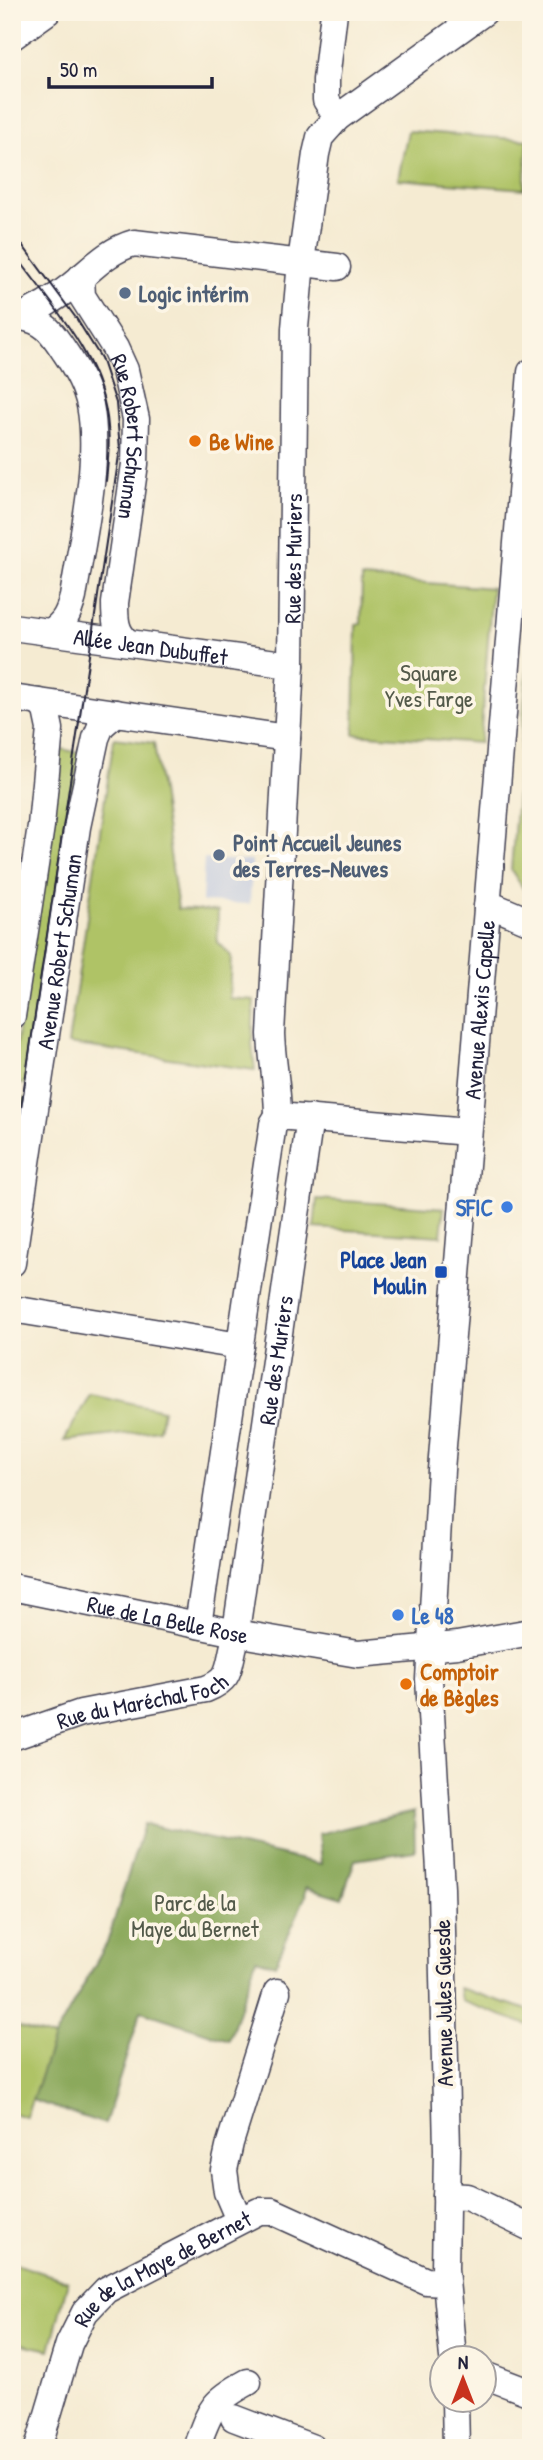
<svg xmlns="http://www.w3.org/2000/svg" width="543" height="2460" font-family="'Patrick Hand',sans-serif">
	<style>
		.industrial { fill: #bac4de }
		.green { fill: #afc366; stroke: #687250; stroke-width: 2 }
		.forest { fill: #8ba95b; stroke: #56664b; stroke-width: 2 }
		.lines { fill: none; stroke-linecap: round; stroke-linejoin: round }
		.minor-casing { stroke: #424052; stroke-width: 29 }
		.minor { stroke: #fff; stroke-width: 26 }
		.tram { stroke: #22223b; stroke-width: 2 }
		.service-dot { fill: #5c6f8a; stroke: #fcf5e5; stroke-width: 2.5 }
		.food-dot { fill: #e8710a; stroke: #fcf5e5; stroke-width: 2.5 }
		.shop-dot { fill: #3f7fe0; stroke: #fcf5e5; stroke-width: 2.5 }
		.transit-dot { fill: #1a4fb4; stroke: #fcf5e5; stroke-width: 2.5 }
		.labels { text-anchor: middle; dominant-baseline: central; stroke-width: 7; stroke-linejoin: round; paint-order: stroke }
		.service-label { font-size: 23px; font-weight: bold; fill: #4e5e75; stroke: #fcf5e5; text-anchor: start }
		.street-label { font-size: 23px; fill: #22223b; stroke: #fcf5e5 }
		.food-label { font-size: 23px; font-weight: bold; fill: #c56008; stroke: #fcf5e5; text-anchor: start }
		.park-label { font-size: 23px; fill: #535a4a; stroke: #fcf5e5 }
		.shop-label { font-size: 23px; font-weight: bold; fill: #366cbe; stroke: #fcf5e5; text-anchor: end }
		.transit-label { font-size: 23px; font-weight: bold; fill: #164399; stroke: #fcf5e5; text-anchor: end }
	</style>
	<rect width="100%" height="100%" fill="#fcf5e5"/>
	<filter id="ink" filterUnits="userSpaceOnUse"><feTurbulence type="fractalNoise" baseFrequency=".0143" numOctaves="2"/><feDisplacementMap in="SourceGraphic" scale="14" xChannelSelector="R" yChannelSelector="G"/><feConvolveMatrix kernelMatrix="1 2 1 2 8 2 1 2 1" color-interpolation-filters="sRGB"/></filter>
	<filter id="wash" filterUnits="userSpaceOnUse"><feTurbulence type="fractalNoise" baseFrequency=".00686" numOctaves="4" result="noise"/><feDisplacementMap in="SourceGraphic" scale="28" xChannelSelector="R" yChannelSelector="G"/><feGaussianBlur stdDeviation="1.57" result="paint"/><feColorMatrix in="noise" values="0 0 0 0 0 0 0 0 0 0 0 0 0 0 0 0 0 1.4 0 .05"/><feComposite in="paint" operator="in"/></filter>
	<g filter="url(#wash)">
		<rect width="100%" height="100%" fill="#f5ebd2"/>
		<path class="industrial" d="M204,859L252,861L250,904L202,902Z"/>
		<g class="green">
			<path d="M408,131L528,140L524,189L398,179Z"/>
			<path d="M362,578L492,588L480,743L354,734L356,625L361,624Z"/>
			<path d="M531,620V900L511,870Z"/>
			<path d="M114,738L154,743L178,909L218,911L217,942L231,956L229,998L254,1000L252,1044L255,1070L68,1044Z"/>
			<path d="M61,749L80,753L29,1085L12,1082V1071Z"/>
			<path d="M12,1097L28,1099L12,1199Z"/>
			<path d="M317,1199L444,1208L441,1236L314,1228Z"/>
			<path d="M90,1394L163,1410L159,1430L64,1441Z"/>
			<path d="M459,1988L531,2011V2026L461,2001Z"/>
			<path d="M12,2025L54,2038L26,2117L12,2113Z"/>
			<path d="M12,2263L68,2281L50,2350L12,2342Z"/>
		</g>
		<path class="forest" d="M414,1812L415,1851L355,1860L342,1898L306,1887L305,1897L275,1965L256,1959L229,2040L141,2011L105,2124L32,2100L54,2038L107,1943L144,1824L321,1864L318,1834Z"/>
	</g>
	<g filter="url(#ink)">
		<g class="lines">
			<defs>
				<g id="minor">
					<path d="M334,12L326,80V100L337,118"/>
					<path d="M12,37L47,12"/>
					<path id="s1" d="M81,277L82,296L115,348L125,370L136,419L135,464L115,603C115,619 115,631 127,642"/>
					<path d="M21,317C45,321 52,332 65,352C76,368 86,386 90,405C101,461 82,540 73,597C69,612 65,623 50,632"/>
					<path d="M14,320C34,311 53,301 71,286C91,270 108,250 134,243L337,267"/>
					<path id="s2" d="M12,627L291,665"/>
					<path d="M12,698L287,738"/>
					<path d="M487,907L498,908L531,922"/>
					<path d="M12,1016L41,826L50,729L46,710L39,702"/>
					<path id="s3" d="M468,1132L278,1116C278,1088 272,1062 271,1034L291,665L295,328L301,262L316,154L320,137L337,118L484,12"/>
					<path id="s4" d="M12,1263L77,827L96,738L101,726L116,713"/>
					<path d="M12,1309L240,1346"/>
					<path id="s5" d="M12,1587L236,1633L358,1654L457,1645L531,1632"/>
					<path d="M198,1625L273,1124L278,1116"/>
					<path id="s6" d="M12,1737L81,1713L206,1689C231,1679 228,1669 234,1645L310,1118"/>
					<path d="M446,2196L467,2197L531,2228"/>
					<path d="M239,2220L227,2192L224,2170L230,2143L277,1992"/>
					<path id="s7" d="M453,2358L445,2269L447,2150L441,1888L429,1679L441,1470L531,372"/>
					<path d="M484,2375L531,2393"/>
					<path d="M455,2400L456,2448"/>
					<path d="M234,2418L313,2448"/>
					<path id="s8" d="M38,2448L69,2344L85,2312L106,2290L259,2211H272L426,2281L445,2282"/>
					<path d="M196,2448C210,2410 211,2402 248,2382"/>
				</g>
			</defs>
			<use href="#minor" class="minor-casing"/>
			<use href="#minor" class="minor"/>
			<g class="tram">
				<path d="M12,231L76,318L101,358L116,403L120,449L12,1168"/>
				<path d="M12,250C51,305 103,357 108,427C110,445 108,463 106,481"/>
			</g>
		</g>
	</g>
	<g class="service-dot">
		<circle cx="125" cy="293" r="7"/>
		<circle cx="219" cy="855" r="7"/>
	</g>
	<g class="food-dot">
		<circle cx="195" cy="441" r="7"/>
		<circle cx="406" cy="1684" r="7"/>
	</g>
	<g class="shop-dot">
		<circle cx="507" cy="1207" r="7"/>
		<circle cx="398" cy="1615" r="7"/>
	</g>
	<rect class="transit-dot" x="434" y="1265" width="14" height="14" rx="3.5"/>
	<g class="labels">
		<g class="service-label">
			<text x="139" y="293">Logic intérim</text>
			<text x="233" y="842">Point Accueil Jeunes<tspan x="233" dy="26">des Terres-Neuves</tspan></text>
		</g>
		<g class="street-label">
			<text stroke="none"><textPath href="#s1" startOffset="172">Rue Robert Schuman</textPath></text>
			<text stroke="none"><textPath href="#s3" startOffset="749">Rue des Muriers</textPath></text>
			<text stroke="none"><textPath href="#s2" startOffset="140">Allée Jean Dubuffet</textPath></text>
			<text stroke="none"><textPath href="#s4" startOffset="315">Avenue Robert Schuman</textPath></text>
			<text stroke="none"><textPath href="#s7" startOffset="1351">Avenue Alexis Capelle</textPath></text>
			<text stroke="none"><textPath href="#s6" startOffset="544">Rue des Muriers</textPath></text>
			<text stroke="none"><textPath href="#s5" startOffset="159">Rue de La Belle Rose</textPath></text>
			<text stroke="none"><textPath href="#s6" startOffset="135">Rue du Maréchal Foch</textPath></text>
			<text transform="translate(443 2003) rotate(-91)">Avenue Jules Guesde</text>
			<text stroke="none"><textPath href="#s8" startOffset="233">Rue de la Maye de Bernet</textPath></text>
		</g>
		<g class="food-label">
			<text x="209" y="441">Be Wine</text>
			<text x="420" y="1671">Comptoir<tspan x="420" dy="26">de Bègles</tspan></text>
		</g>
		<g class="park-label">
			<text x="429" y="672">Square<tspan x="429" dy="26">Yves Farge</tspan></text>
			<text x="195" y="1902">Parc de la<tspan x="195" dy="26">Maye du Bernet</tspan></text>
		</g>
		<g class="shop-label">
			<text x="493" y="1207">SFIC</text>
			<text x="412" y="1615" text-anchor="start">Le 48</text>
		</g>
		<g class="transit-label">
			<text x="427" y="1259">Place Jean<tspan x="427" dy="26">Moulin</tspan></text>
		</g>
	</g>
	<rect width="543" height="2460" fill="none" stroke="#fcf5e5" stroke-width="42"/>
	<g transform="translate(463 2379)"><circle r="33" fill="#fcf5e5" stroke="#a5a1a1" stroke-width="2"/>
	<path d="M0-5L12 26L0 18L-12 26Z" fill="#c8321e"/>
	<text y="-10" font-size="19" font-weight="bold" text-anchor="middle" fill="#22223b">N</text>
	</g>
	<path d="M49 77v10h163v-10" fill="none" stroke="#22223b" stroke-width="3.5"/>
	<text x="60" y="77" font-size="21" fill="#22223b" stroke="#fcf5e5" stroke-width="5" paint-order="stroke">50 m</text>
</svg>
